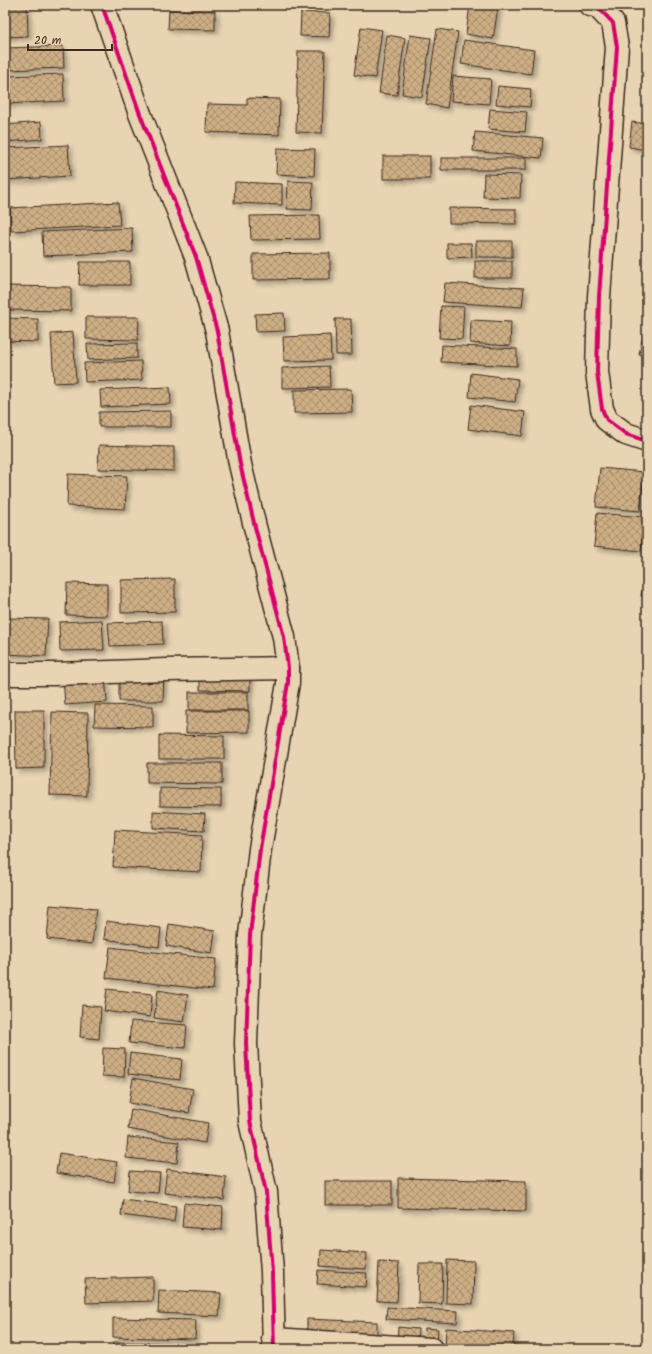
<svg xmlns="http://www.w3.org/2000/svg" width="652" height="1354" font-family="Kalam,sans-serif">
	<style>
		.building { fill: url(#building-cross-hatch); stroke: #3b2a1e; filter: url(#shadow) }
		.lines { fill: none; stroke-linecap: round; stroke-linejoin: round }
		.minor-casing { stroke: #3b2a1e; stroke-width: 25 }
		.minor { stroke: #e8d4b2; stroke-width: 22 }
		.cycleway-casing { stroke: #e8d4b2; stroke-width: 6 }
		.cycleway { stroke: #d6006c; stroke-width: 4 }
	</style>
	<defs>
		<pattern id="building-cross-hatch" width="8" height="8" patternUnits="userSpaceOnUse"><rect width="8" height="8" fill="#cdae85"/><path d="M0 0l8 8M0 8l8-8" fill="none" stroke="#a88e6c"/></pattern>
		<filter id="shadow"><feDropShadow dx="3.5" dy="3.5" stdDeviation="2" flood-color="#0004"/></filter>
	</defs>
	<rect width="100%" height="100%" fill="#e8d4b2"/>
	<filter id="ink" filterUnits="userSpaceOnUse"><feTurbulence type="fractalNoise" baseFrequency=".025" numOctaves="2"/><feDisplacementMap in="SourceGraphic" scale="8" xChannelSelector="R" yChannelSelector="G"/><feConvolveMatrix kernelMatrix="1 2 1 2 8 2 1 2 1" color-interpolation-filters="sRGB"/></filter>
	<g filter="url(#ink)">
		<g class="building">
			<path d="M5,5H27L28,36L5,37Z"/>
			<path d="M470,5L498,7L493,39L466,34Z"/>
			<path d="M169,10L215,11V30L168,29Z"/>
			<path d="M301,12L330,13L329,37L300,36Z"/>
			<path d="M361,27L382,30L375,78L354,75Z"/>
			<path d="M437,29L458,32L447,108L426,104Z"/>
			<path d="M387,35L405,38L397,95L379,93Z"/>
			<path d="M410,35L431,38L422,97L402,94Z"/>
			<path d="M464,40L534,50L531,74L461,64Z"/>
			<path d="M63,46L64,68L5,70V48Z"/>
			<path d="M298,51H325L322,133L296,132Z"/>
			<path d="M63,74L64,101L5,104V76Z"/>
			<path d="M453,76L491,79L489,104L451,101Z"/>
			<path d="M498,86L531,89L530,107L496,104Z"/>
			<path d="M247,98L280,99L279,135L206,132L207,104L247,105Z"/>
			<path d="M490,109L527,112L525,132L488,129Z"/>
			<path d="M41,122L42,139L5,142V125Z"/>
			<path d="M632,122L647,124V150L629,147Z"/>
			<path d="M475,132L543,138L541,158L473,151Z"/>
			<path d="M68,145L70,176L5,180V148Z"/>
			<path d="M277,148L315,149L314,176L276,174Z"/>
			<rect x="383" y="156" width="47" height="23"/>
			<rect x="441" y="158" width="85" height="12"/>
			<path d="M484,174L521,175L520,198L483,197Z"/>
			<path d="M288,181L313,182L312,210L287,209Z"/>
			<path d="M235,182L282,184V205L234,203Z"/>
			<path d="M118,202L120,225L11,231L10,208Z"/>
			<path d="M449,208L516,209V224L449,223Z"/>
			<path d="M319,215L320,239L251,240L250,216Z"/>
			<path d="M132,228L133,252L43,256L42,232Z"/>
			<rect x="476" y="241" width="36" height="16"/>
			<path d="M447,243H471L472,257L447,258Z"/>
			<path d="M330,253V279L253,280V254Z"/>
			<rect x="475" y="261" width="37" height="17"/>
			<path d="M80,262H130V285H79Z"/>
			<path d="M445,283L524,288L522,307L443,302Z"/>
			<path d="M5,286L71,287V311L5,310Z"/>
			<path d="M441,306L464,307L462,339L439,338Z"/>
			<path d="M284,313L285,331L256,332L255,314Z"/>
			<path d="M86,317H139L138,340L86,339Z"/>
			<path d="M5,318L38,319V342L5,341Z"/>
			<path d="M335,319H351L352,355H336Z"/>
			<path d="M471,320L511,322L510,346L470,343Z"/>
			<path d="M73,332L76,382L54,383L51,334Z"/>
			<path d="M644,332L647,333V356L639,354Z"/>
			<path d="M330,335L331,360L284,361L283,337Z"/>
			<path d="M137,343V358L88,360L87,344Z"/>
			<path d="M442,345L517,349V366L441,362Z"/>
			<path d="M141,361L142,380L85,382L84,363Z"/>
			<path d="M329,366L330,387L282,388V368Z"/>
			<path d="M471,373L518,379L515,402L469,397Z"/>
			<path d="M170,387L171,404L101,407L100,390Z"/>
			<path d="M351,389L352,412L294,413V390Z"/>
			<path d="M471,405L525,412L522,436L468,429Z"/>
			<path d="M171,411V427H99V412Z"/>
			<path d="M99,445L174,447V471L98,469Z"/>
			<path d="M600,468L644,472L640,511L596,507Z"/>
			<path d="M68,474L127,476L125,509L67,506Z"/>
			<path d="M597,513L644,517L641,551L594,546Z"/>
			<path d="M647,567V597L641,596Z"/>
			<path d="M175,579V612L121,613V580Z"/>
			<path d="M67,583L107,584V616L66,615Z"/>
			<path d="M6,618L48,619L46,656L5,654Z"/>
			<path d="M102,620L104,650L60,651L59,622Z"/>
			<path d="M162,621L163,644L110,646L108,623Z"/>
			<path d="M200,671H250V691L200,690Z"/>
			<path d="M105,674L107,702L65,705L63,677Z"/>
			<path d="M119,675H164L163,701H119Z"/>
			<rect x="189" y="692" width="59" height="18"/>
			<path d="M95,705L153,706V727L94,726Z"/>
			<path d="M15,710H44V768L16,769Z"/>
			<path d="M186,711H249V732L186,733Z"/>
			<path d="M52,712L88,713L87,796L50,795Z"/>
			<path d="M159,735L224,736V759H159Z"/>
			<path d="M147,763H222V784L147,783Z"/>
			<path d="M160,788L221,789V807L160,806Z"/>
			<path d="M153,811L205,814L204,831L153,828Z"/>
			<path d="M115,830L202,835L201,872L113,867Z"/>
			<path d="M50,905L96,909L92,944L47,939Z"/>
			<path d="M106,921L161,928L159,947L104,939Z"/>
			<path d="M169,924L215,931L212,953L166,946Z"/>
			<path d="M110,947L216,959L213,990L106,978Z"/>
			<path d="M107,989L152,994L150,1017L104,1011Z"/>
			<path d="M158,990L188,995L184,1022L154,1018Z"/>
			<path d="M82,1005L101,1007L99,1039L80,1037Z"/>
			<path d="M131,1021L187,1025L185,1048L129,1043Z"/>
			<path d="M103,1048L125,1049L124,1077L102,1076Z"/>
			<path d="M130,1053L182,1059L180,1080L128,1074Z"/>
			<path d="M133,1078L193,1089L189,1113L129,1103Z"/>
			<path d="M131,1109L208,1123L205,1143L128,1129Z"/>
			<path d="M128,1137L179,1142L177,1163L126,1158Z"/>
			<path d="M59,1153L117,1162L114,1182L56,1173Z"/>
			<path d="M167,1169L226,1177L224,1200L164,1193Z"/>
			<path d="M130,1171L160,1173L158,1193L128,1191Z"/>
			<path d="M398,1178L526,1181V1211L398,1208Z"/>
			<rect x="325" y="1181" width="67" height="24"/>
			<path d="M123,1199L176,1206L174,1222L121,1215Z"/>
			<path d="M184,1203L223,1207L222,1230L182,1227Z"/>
			<path d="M321,1250L367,1253L366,1269L320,1266Z"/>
			<path d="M447,1260L474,1261L473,1304L446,1303Z"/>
			<path d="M379,1262L399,1263L397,1302L377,1301Z"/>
			<path d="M419,1264H443L442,1304L418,1303Z"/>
			<path d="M318,1270L367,1273L366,1287L317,1284Z"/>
			<path d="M153,1277V1301L86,1303L85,1279Z"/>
			<path d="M159,1290L221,1293L219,1316L158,1313Z"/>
			<path d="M387,1307L458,1311L457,1323L386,1319Z"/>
			<path d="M113,1318L196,1320L195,1339L113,1337Z"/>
			<path d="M307,1319L377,1322V1336L307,1334Z"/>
			<path d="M398,1327L418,1329L417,1343L397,1342Z"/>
			<path d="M425,1328L438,1329L437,1346L424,1345Z"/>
			<path d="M446,1328L514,1333L513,1349H466L445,1347Z"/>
			<path d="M113,1342L159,1343V1349H113Z"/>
		</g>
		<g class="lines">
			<defs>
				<g id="minor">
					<path d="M102,5L140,114L196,257L217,331L240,464L255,527L284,637L288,668V683L260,849L250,935L246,1043L250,1121L266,1192L272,1272L274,1349"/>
					<path d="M590,5L597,6L613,23L617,47L599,297L597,372L602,409L607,420L626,434L647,441"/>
					<path d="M5,674H55L166,670L288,668"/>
					<path d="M273,1339L431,1349"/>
				</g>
			</defs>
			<use href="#minor" class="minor-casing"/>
			<use href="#minor" class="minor"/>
			<defs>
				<g id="cycleway">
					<path d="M102,5L140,114L196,257L217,331L240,464L255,527L284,637L288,668V683L260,849L250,935L246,1043L250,1121L266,1192L272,1272L274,1349"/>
					<path d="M590,5L597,6L613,23L617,47L599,297L597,372L602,409L607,420L626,434L647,441"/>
				</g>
			</defs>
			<use href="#cycleway" class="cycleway-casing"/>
			<use href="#cycleway" class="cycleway"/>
		</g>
	</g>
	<rect width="652" height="1354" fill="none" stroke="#e8d4b2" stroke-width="20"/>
	<rect x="10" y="10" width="632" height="1334" fill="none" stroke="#3b2a1e" stroke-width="1.5" filter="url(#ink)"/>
	<path d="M28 44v6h84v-6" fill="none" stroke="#3b2a1e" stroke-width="2"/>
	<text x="34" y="44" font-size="12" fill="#3b2a1e" stroke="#e8d4b2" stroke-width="3" paint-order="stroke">20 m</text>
</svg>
